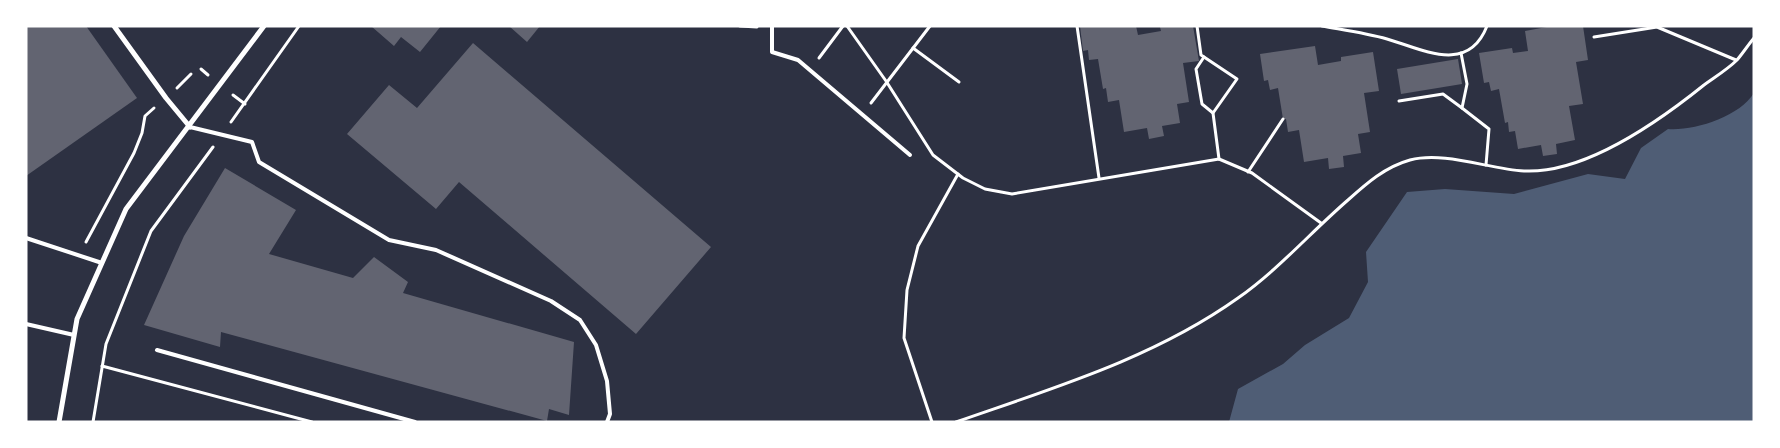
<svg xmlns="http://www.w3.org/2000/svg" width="1780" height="448" font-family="'Playfair Display',serif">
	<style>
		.water { fill: #4f5d75 }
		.building { fill: #626471 }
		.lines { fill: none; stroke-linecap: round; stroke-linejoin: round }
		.path { stroke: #fff; stroke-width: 3 }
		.service { stroke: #fff; stroke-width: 4 }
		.minor { stroke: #fff; stroke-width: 5 }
	</style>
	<rect width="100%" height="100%" fill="#2d3142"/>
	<path class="water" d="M1754,93V422H1229L1238,389L1283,364L1305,345L1349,318L1368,282L1366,252L1407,192L1445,189L1514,194L1588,174L1625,179L1641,148L1668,129C1694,131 1739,117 1754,93Z"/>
	<g class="building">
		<path d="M26,26H86L137,98L26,176Z"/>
		<path d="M371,26H441L420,52L401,37L394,46Z"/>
		<path d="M509,26H540L527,42Z"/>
		<path d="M1080,26H1136L1138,35L1161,31L1160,27L1165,26H1193L1199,61L1183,63L1189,102L1177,104L1180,123L1162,126L1164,136L1149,139L1147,128L1124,132L1119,100L1108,102L1106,88L1103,89L1098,59L1089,60L1088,50L1083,51Z"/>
		<path d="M1552,26H1583L1588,60L1576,62L1583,104L1569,106L1575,140L1556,144L1557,154L1543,156L1541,145L1518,149L1515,131L1509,132L1508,122L1505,123L1499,89L1491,91L1489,82L1484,83L1479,53L1512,48L1513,53L1528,51L1525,31Z"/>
		<path d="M473,43L711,247L636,334L459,182L436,209L347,134L389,85L417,108Z"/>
		<path d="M1315,46L1318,65L1341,61V57L1373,52L1379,91L1364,93L1370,132L1358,134L1361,153L1343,156L1344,167L1329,169L1328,158L1304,162L1299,130L1288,132L1286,119H1283L1278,88L1270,90L1268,80L1264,81L1260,54Z"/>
		<path d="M1458,59L1462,84L1401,94L1397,69Z"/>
		<path d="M225,168L296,210L269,254L353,278L374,257L408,282L403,293L574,342L569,415L549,409L547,421L221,332L220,347L144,325L184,236Z"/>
	</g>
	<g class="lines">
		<g class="path">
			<path d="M740,26L757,27"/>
			<path d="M847,26L886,81L933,155L963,178L985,189L1012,194L1219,159L1252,173L1321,223"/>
			<path d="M1077,26L1099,178"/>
			<path d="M1197,26L1201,55L1237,79L1213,113L1219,159"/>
			<path d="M1322,26C1344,30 1366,33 1387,39C1422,49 1468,75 1487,26"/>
			<path d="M1594,37L1657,27L1736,60"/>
			<path d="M913,48L959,82"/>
			<path d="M1461,53L1467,84L1462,108L1489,129L1486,165"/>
			<path d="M1204,57L1196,69L1202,104L1213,113"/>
			<path d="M819,58L843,26"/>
			<path d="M201,69L208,75"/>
			<path d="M177,88L191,74"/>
			<path d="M233,95L245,104"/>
			<path d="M1399,101L1443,94L1462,108"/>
			<path d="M871,103L930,26"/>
			<path d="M231,122L299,26"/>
			<path d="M1248,172L1283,119"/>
			<path d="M86,242L134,153L142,133L145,116L154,108"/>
			<path d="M102,366L312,422"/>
			<path d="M93,422L106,344L151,231L213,147"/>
			<path d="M932,422L904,338L907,290L918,246L958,174"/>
			<path d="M956,422C1053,388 1154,358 1238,298C1278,270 1311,232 1348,200C1367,183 1385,167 1410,160C1444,151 1489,169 1524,171C1585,174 1658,122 1704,85C1715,77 1728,69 1737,60C1743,53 1748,45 1754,38"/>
		</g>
		<g class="service">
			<path d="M772,26V52L798,60L910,155"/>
			<path d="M190,127L252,142L259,162L389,240L436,250L551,301L580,320L596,345L607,381L610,414L607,422"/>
			<path d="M26,238L102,263"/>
			<path d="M26,324L74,335"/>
			<path d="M157,350L415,422"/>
		</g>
		<g class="minor">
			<path d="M114,26L166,98L190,127"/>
			<path d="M59,422L77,319L126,209L264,26"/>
		</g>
	</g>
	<rect width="1780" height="448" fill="none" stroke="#ffffff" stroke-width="55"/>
</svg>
